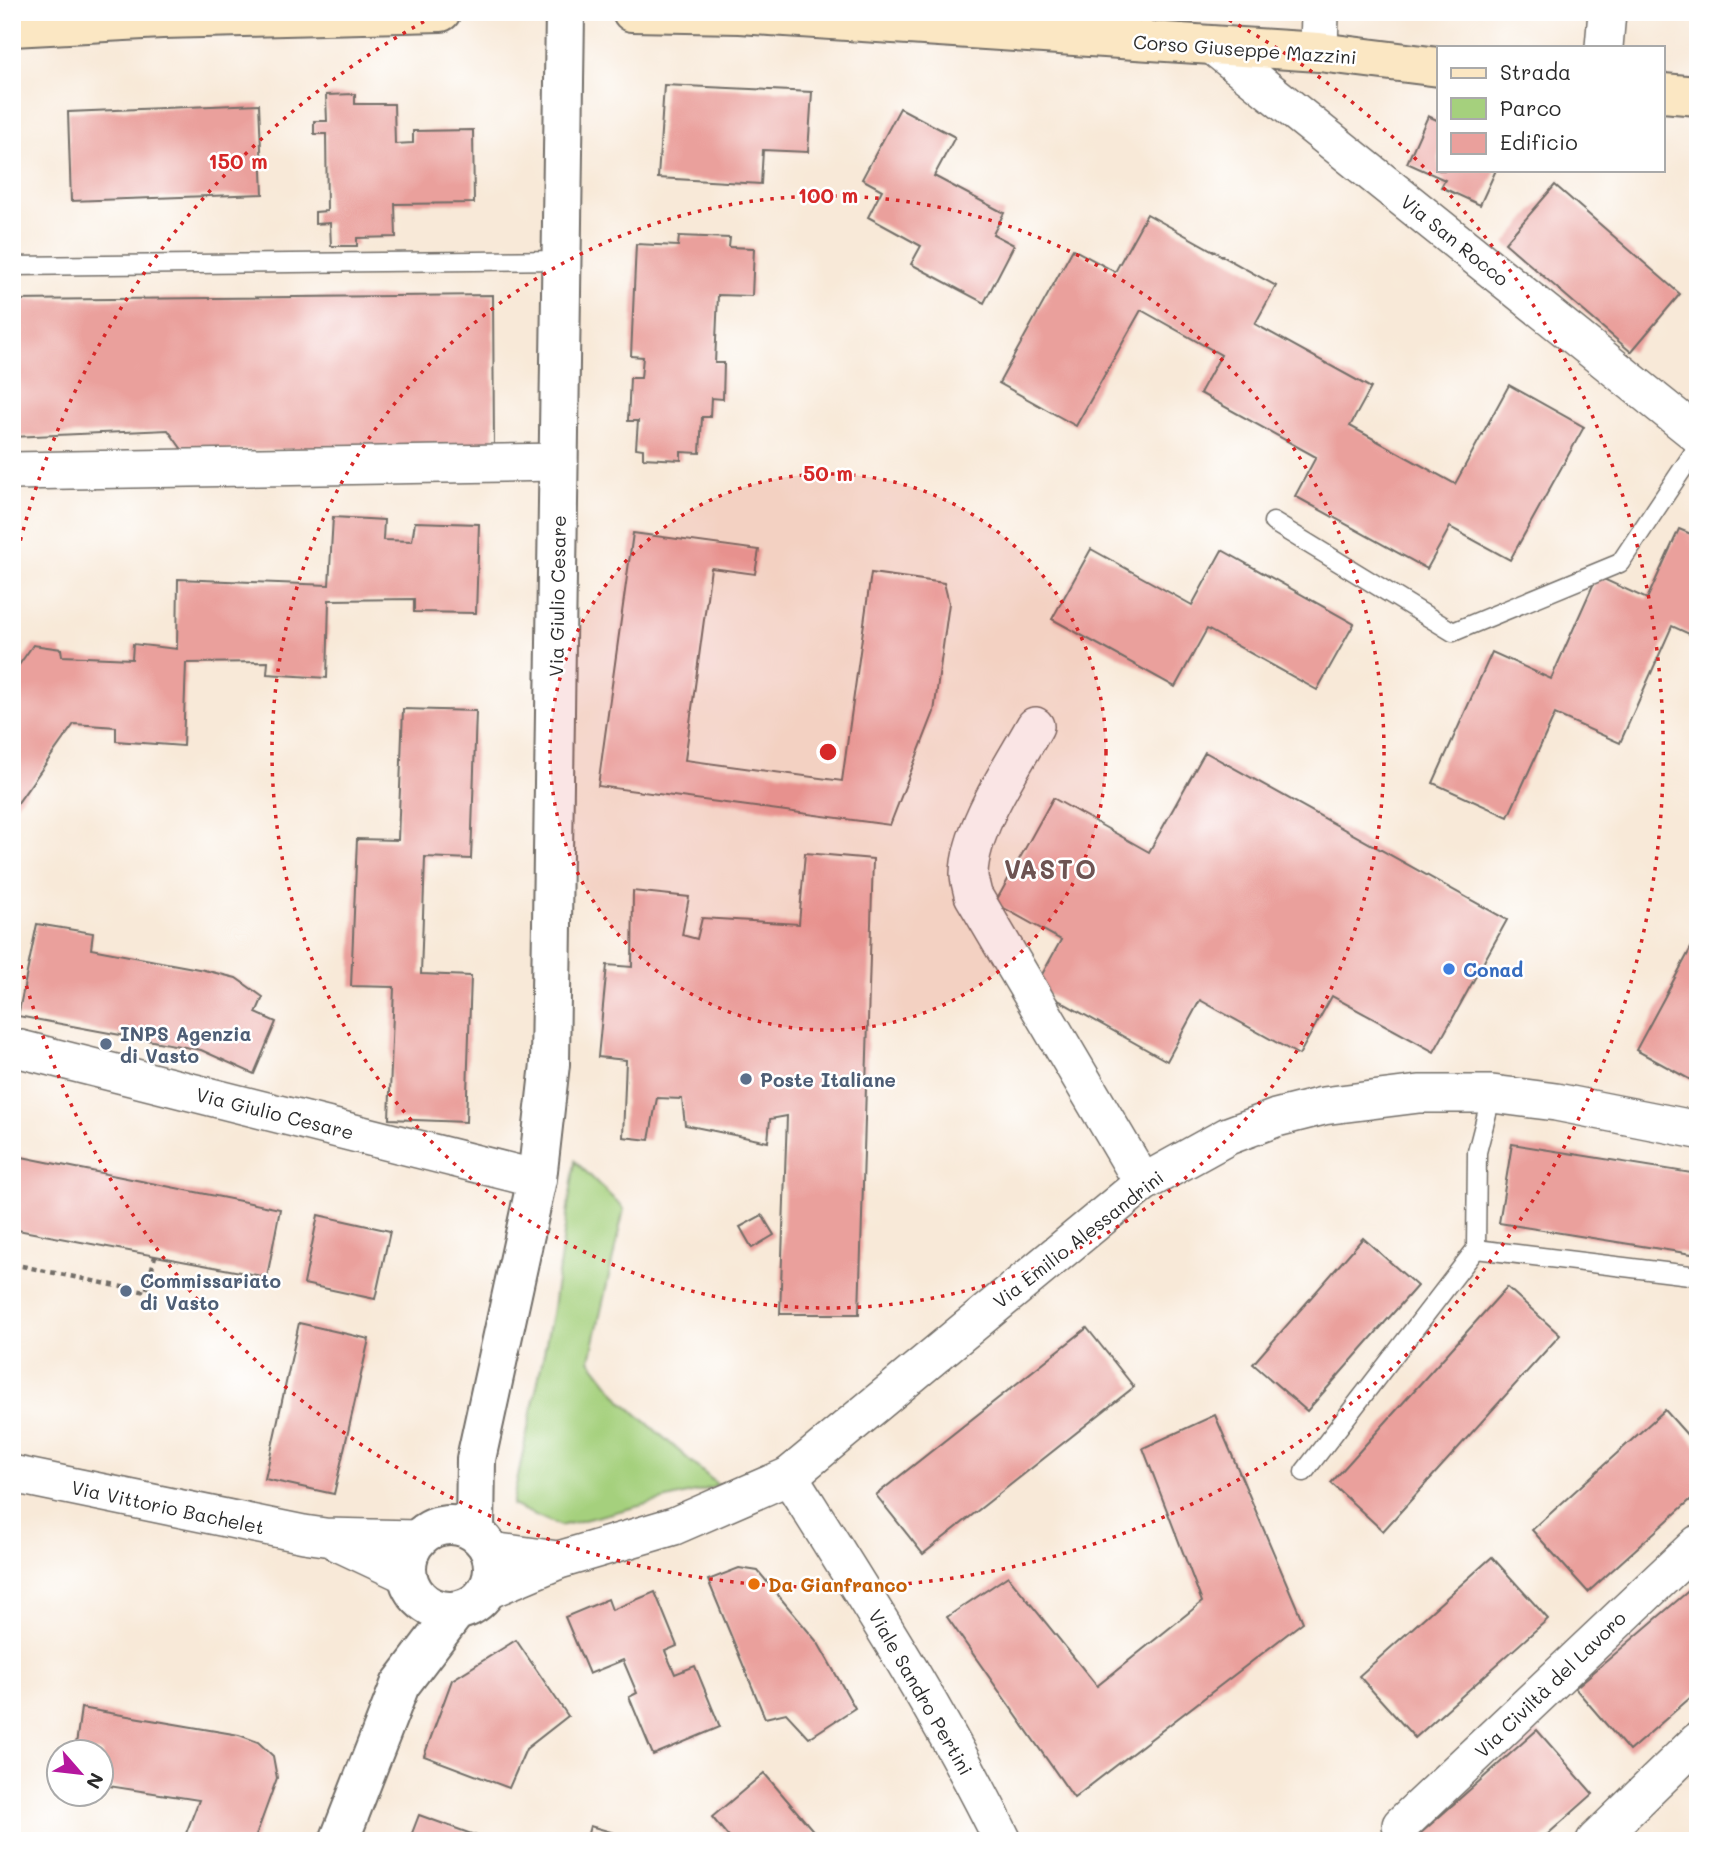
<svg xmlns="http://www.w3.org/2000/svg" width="1710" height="1853" font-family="Mali,sans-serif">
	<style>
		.green { fill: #a5d07d; stroke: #687e54; stroke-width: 2 }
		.building { fill: #eaa09c }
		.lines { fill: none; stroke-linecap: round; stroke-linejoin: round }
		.service-casing { stroke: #736e68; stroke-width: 21 }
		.minor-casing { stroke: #736e68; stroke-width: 40 }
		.tertiary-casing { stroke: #736e68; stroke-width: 42 }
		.secondary-casing { stroke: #736e68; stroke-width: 42 }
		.path { stroke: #736e68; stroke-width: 4.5; stroke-dasharray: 5 5; stroke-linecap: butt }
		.service { stroke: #fff; stroke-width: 18 }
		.minor { stroke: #fff; stroke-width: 37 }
		.tertiary { stroke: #fff; stroke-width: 38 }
		.secondary { stroke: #fbe7c3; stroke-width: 38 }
		.ring { fill: none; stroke: #d62828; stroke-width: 3.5; stroke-dasharray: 3.5 7 }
		.shop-dot { fill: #3f7fe0; stroke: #fff; stroke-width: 2.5 }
		.service-dot { fill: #5c6f8a; stroke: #fff; stroke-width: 2.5 }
		.food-dot { fill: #e8710a; stroke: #fff; stroke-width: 2.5 }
		.labels { text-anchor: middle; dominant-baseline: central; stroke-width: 5; stroke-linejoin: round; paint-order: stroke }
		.street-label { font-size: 19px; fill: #2b2b2b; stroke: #fff }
		.shop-label { font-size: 19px; font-weight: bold; fill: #366cbe; stroke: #fff; text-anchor: start }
		.service-label { font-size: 19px; font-weight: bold; fill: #4e5e75; stroke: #fff; text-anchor: start }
		.food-label { font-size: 19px; font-weight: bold; fill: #c56008; stroke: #fff; text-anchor: start }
		.district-label { font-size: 26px; font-weight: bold; letter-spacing: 2px; fill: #6e5453; stroke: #fff }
		.centre { fill: #d62828; stroke: #fff; stroke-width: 3.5 }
		.ring-label { font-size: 21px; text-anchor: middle; font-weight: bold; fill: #d62828; stroke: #fff; stroke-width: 5; stroke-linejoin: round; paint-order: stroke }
	</style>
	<rect width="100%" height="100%" fill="#fff"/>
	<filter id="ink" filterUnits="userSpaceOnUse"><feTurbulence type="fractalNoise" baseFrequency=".0143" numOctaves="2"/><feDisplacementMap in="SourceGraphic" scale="14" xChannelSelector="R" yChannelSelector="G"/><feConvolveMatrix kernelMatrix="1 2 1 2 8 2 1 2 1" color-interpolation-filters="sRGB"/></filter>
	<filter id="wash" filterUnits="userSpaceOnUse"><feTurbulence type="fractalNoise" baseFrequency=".00686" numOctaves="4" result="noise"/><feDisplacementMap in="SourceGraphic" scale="28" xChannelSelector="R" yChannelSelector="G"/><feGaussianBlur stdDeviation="1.57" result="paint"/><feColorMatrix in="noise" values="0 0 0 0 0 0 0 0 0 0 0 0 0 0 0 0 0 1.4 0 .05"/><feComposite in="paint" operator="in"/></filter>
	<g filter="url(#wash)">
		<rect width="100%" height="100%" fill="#f8e9d8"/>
		<path class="green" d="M575,1161L624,1209L590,1360L622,1401L719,1486L560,1526L512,1505L552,1314Z"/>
		<g id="blocks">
			<g class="building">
				<path d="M664,85L812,92L808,152L763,150L761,184L658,178Z"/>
				<path d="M355,94V104H394L395,144L413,143V131L473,130L474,203L395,204L396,237L357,238V246H331L330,223L315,224V212L327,211L326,134H314V121H327L326,95Z"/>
				<path d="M259,104L263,194L71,201L68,112Z"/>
				<path d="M900,108L955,137L934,176L1004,213L993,234L1014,245L984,303L911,264L921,246L868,217L882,190L862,179Z"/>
				<path d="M1428,116L1439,121V170H1496L1480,205L1441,187L1445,180L1407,163Z"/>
				<path d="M1555,185L1680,294L1631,352L1505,243Z"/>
				<path d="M1147,214L1276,286L1255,324L1371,388L1350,426L1455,484L1509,385L1584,427L1510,560L1450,527L1427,569L1295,496L1316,457L1200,393L1221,355L1141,310L1076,426L999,383L1073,249L1115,272Z"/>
				<path d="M679,236L730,238L729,247L754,248L752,296L718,295L715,363H724L723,399L711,398L710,417H702L700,453L681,452V460L643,458V449L636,448L638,421H628L630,378H641L643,357L631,356L636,244L678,246Z"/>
				<path d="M493,295L494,446L183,451L168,430L12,437V300Z"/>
				<path d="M333,517L384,520L383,540L412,541L415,522L479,524L476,613L414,612V599L329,600L327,678L267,674L268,662L186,663L183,746L116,741V727L74,724L12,811V675L33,645L61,649L62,656L132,659L133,644L177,649L178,579L329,585Z"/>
				<path d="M1679,529L1698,537V638L1672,626L1620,743L1555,714L1508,817L1433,783L1492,652L1551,679L1597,576L1647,599Z"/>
				<path d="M633,533L759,550L755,574L711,568L685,760L842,781L871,573L944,583L949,603L934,712L890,825L598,786Z"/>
				<path d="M1091,549L1192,605L1222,550L1354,624L1317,690L1207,629L1175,687L1052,619Z"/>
				<path d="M403,709L476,711L471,859L425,857L421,974L471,976L466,1122L389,1119L394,987L351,986L357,839L398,840Z"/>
				<path d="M1205,752L1507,920L1434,1052L1332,996L1299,1055L1200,1000L1167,1061L1035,987L1061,940L995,903L1053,798L1149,852Z"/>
				<path d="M805,853L873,859L859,1314H780L787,1116L770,1119L768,1142L685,1125L682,1099L657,1098L649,1140L623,1137L626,1060L598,1057L607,965L632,967L633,891L689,897L682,935L697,939L702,918L799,924Z"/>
				<path d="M37,924L93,933L91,949L204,970L236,978L263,997L256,1013L276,1022L254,1074L201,1050L18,1016Z"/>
				<path d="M1698,935V1084L1636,1050Z"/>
				<path d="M1512,1144L1698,1174V1255L1499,1223Z"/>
				<path d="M12,1155L280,1209L267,1277L12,1229Z"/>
				<path d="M318,1215L390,1231L375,1299L304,1284Z"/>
				<path d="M762,1215L774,1235L752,1248L740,1227Z"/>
				<path d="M1363,1238L1417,1286L1307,1411L1253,1364Z"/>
				<path d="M1507,1287L1560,1335L1383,1531L1331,1483Z"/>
				<path d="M299,1323L369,1339L334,1494L265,1479Z"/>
				<path d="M1087,1328L1134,1387L923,1554L876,1495Z"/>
				<path d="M1665,1410L1698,1447V1493L1588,1592L1532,1530Z"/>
				<path d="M1215,1415L1303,1622L1074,1798L947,1617L1008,1576L1097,1686L1202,1602L1143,1448Z"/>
				<path d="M1492,1557L1548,1619L1415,1738L1359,1676Z"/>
				<path d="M739,1568L758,1571L818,1643L855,1708L809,1738L786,1713L765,1718L708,1580Z"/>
				<path d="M1693,1587L1698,1592V1691L1629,1751L1575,1688Z"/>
				<path d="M655,1592L677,1646L665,1651L675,1674L695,1666L720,1727L653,1755L629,1697L637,1693L623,1660L589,1674L565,1617L608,1599L612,1610Z"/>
				<path d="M516,1640L568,1716L526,1749L509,1788L424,1756L452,1680Z"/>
				<path d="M81,1708L239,1735L258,1742L273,1756L277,1778L254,1841H183L199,1800L102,1785V1752H75Z"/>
				<path d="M1537,1730L1593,1794L1540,1841H1412Z"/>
				<path d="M764,1773L822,1841H732L712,1817Z"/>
				<path d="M419,1815L488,1840V1841H409Z"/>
				<path d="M590,1826L639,1840V1841H586Z"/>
			</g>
		</g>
	</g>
	<g filter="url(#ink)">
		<use href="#blocks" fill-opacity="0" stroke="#736e68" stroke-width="2"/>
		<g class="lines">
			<defs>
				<g id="service">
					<path d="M12,266L562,260"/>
					<path d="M1273,522L1453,632L1620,563L1698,446"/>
					<path d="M1476,1249L1698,1276"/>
					<path d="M1304,1472L1476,1249L1477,1152L1492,1094"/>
				</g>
				<g id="minor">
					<path d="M1212,45L1698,435"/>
					<path d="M1604,47L1607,12"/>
					<path d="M1319,52L1320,12"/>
					<path d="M12,471L559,462"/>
					<path d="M1035,726C1013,766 970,828 969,874C969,881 972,888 973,895L1143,1183"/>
					<path d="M12,1047L537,1179"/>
					<path d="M12,1474L304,1534L325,1537L417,1539"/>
					<path d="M789,1476C864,1595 941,1714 1003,1841"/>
					<path d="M339,1543L407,1575"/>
					<path d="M491,1551L558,1560"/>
					<path d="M488,1590L559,1560L674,1526L789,1476L1143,1183L1228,1136L1276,1118L1323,1106L1419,1094H1492L1556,1102L1698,1130"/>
					<path d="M1401,1825L1698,1544"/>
					<path d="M1595,1841L1698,1741"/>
				</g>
				<g id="tertiary">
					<circle cx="450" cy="1568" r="43"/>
					<path d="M475,1531L476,1459L537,1179L550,1064L565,12"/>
					<path d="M339,1841L400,1685L456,1611"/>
				</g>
				<g id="secondary">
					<path d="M632,12L740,14L1319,52L1439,67"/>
					<path d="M12,27L162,19L441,12"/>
					<path d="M1663,93L1698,96"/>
				</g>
			</defs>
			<use href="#service" class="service-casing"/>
			<use href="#minor" class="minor-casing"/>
			<use href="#tertiary" class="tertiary-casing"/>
			<use href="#secondary" class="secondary-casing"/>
			<path class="path" d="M12,1264L146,1292L155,1256"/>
			<use href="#service" class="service"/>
			<use href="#minor" class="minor"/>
			<use href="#tertiary" class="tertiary"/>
			<use href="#secondary" class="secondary"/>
		</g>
	</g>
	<circle cx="828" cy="752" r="278" fill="#d62828" fill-opacity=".12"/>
	<g class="ring">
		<circle cx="828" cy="752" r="278"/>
		<circle cx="828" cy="752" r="556"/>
		<path d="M13 571A835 835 0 0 1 436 15M1220 15A835 835 0 1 1 13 933"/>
	</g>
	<circle class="shop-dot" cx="1449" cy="969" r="7"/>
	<g class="service-dot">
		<circle cx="106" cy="1044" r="7"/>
		<circle cx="746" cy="1079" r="7"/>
		<circle cx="126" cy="1291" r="7"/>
	</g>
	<circle class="food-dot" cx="754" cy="1584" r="7"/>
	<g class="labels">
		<g class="street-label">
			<text transform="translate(1245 49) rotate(4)">Corso Giuseppe Mazzini</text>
			<text transform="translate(1455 240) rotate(39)">Via San Rocco</text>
			<text transform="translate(557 596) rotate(-89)">Via Giulio Cesare</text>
			<text transform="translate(275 1113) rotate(14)">Via Giulio Cesare</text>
			<text transform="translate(1078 1239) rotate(-38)">Via Emilio Alessandrini</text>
			<text transform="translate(168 1507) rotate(12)">Via Vittorio Bachelet</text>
			<text transform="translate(1550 1684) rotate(-44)">Via Civiltà del Lavoro</text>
			<text transform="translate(921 1692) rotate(60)">Viale Sandro Pertini</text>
		</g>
		<g class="shop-label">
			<text x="1463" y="969">Conad</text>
		</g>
		<g class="service-label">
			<text x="120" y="1033">INPS Agenzia<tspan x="120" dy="22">di Vasto</tspan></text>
			<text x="760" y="1079">Poste Italiane</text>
			<text x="140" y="1280">Commissariato<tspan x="140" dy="22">di Vasto</tspan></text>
		</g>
		<g class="food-label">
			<text x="768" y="1584">Da Gianfranco</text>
		</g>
		<g class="district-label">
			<text x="1051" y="869">VASTO</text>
		</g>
	</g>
	<circle cx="828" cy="752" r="10" class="centre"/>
	<g class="ring-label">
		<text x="238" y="169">150 m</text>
		<text x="828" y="203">100 m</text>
		<text x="828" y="481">50 m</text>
	</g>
	<rect width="1710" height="1853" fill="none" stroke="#fff" stroke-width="42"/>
	<rect x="1437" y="46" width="228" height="126" fill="#ffffff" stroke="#aaaaaa" stroke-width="2"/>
	<rect x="1451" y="68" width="35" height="10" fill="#fbe7c3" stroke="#aaaaaa" stroke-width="2"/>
	<text x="1500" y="80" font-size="21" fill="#2b2b2b">Strada</text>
	<rect x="1451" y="98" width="35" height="21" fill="#a5d07d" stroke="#aaaaaa" stroke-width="2"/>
	<text x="1500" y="116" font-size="21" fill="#2b2b2b">Parco</text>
	<rect x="1451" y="133" width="35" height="21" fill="#eaa09c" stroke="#aaaaaa" stroke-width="2"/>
	<text x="1500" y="150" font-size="21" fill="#2b2b2b">Edificio</text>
	<g transform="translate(80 1773) rotate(118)"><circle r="33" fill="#ffffff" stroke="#aaaaaa" stroke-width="2"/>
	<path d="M0-5L12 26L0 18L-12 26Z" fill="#b5179e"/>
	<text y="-10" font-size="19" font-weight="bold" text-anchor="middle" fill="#2b2b2b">N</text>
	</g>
</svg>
